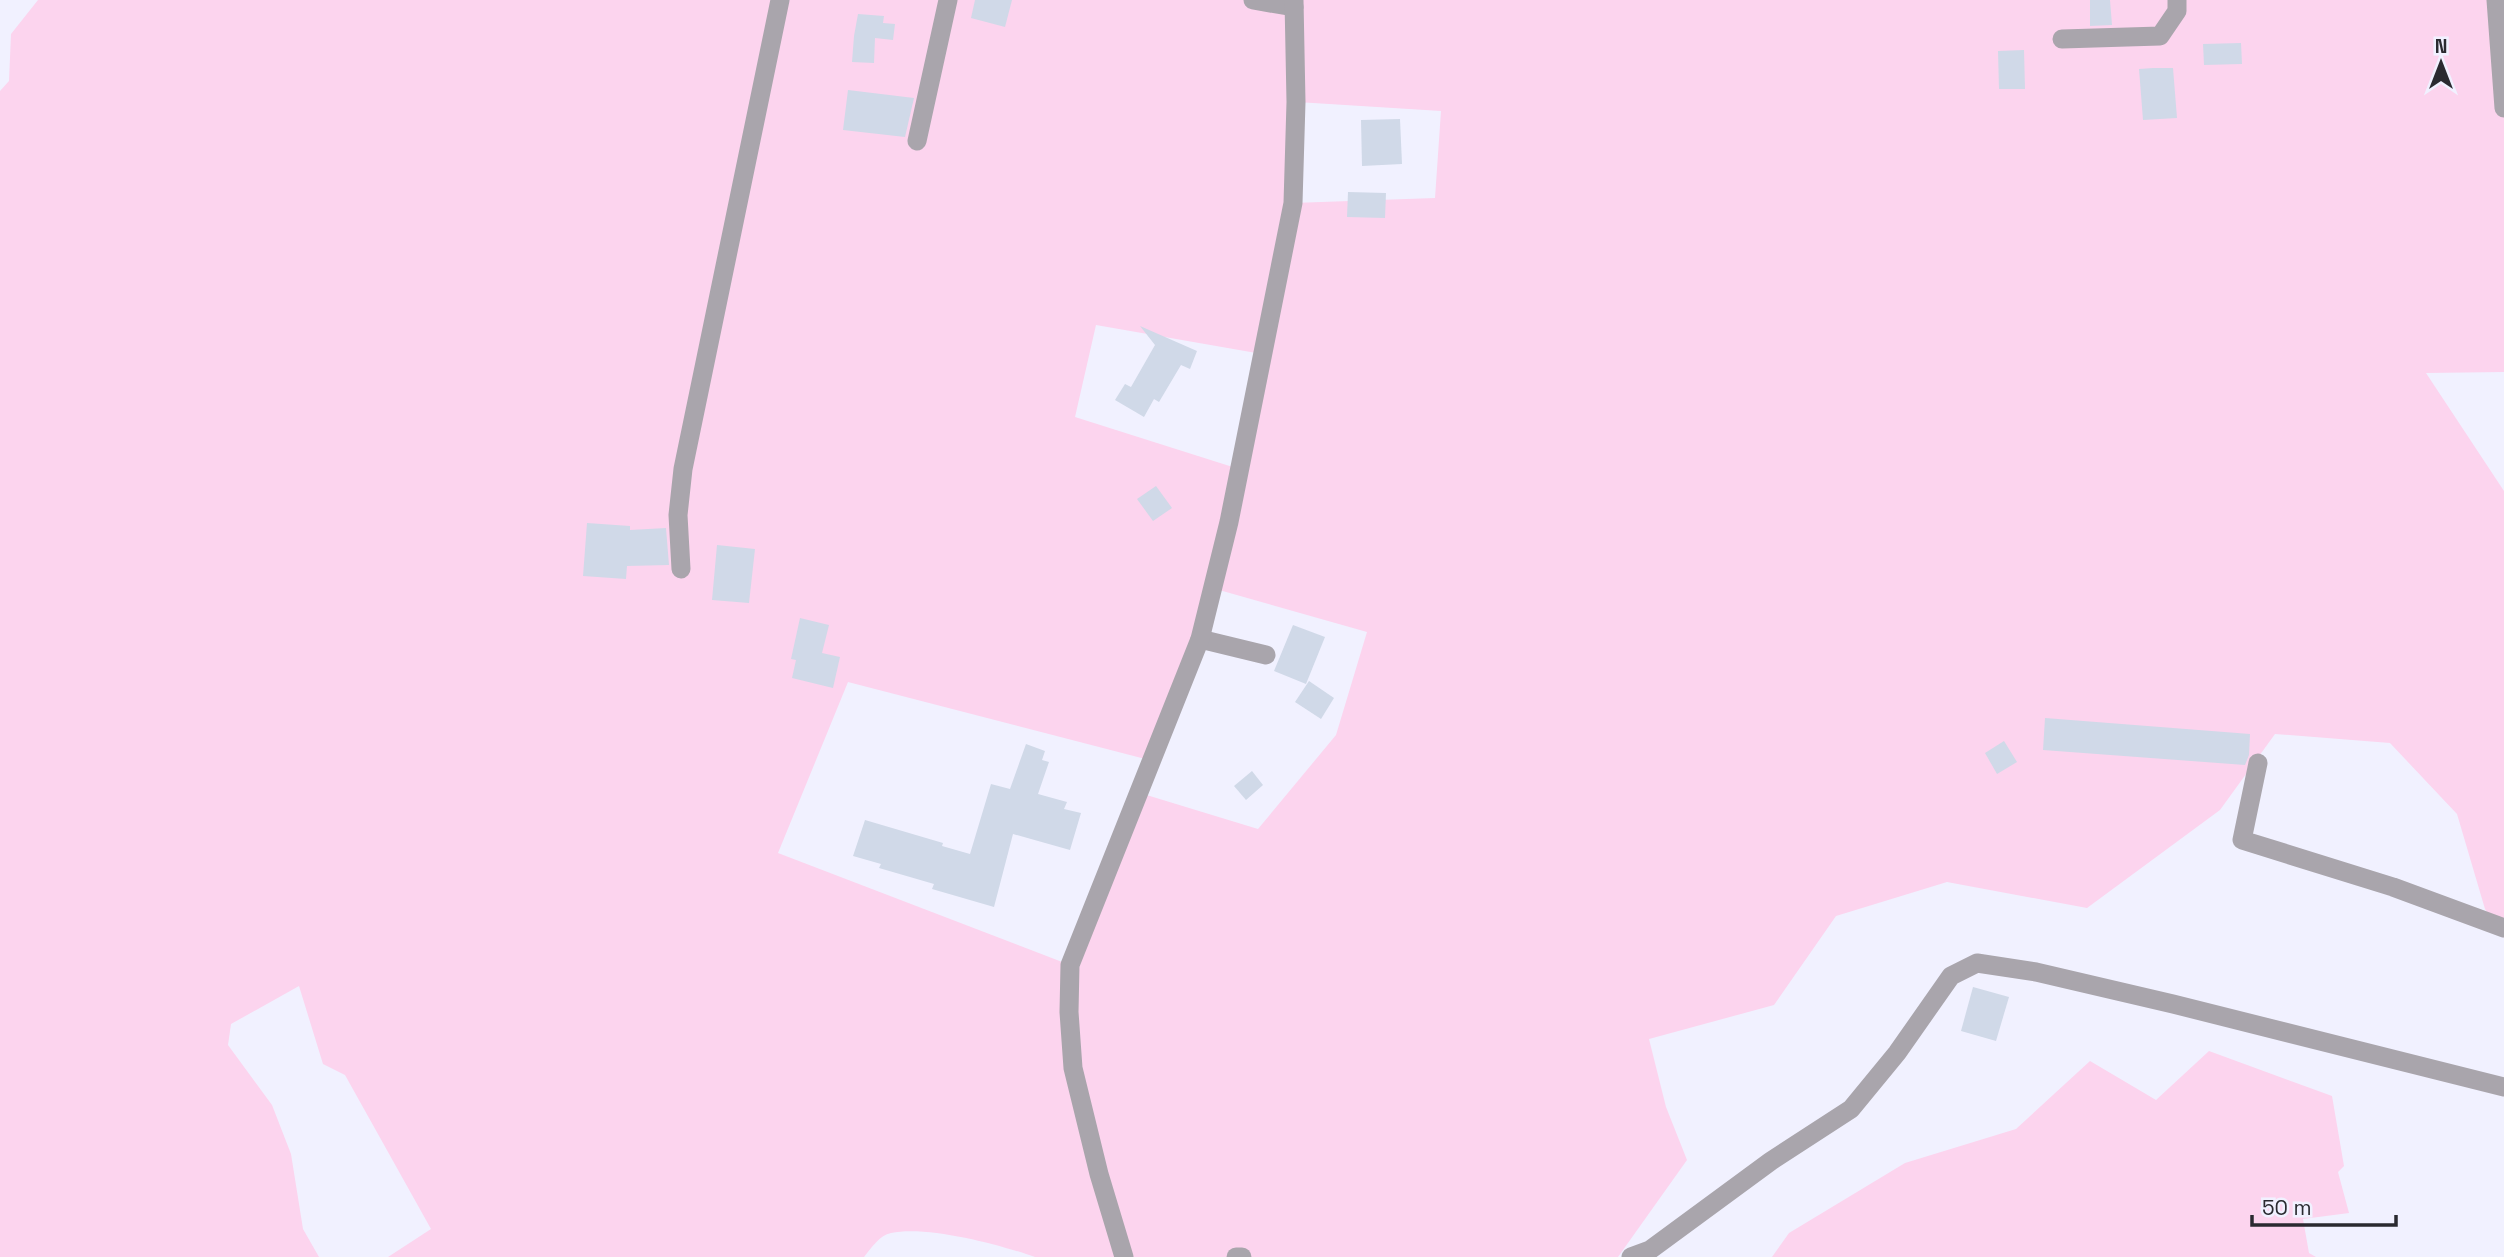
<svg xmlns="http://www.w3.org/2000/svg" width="2504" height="1257" font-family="'Space Grotesk',sans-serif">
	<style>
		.green { fill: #fcd4ee; fill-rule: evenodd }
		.building { fill: #d0d9e8 }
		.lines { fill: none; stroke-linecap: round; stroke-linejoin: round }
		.minor { stroke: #a9a5ac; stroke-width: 19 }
		.tertiary { stroke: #a9a5ac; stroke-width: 19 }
	</style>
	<rect width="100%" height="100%" fill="#f1f1ff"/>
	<g class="green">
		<path d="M38,0H2504V372L2426,373L2504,491V938L2485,909L2457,814L2390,743L2275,734L2220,810L2087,908L1947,882L1836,916L1774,1005L1649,1039L1666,1107L1687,1160L1618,1257H1035C1001,1245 927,1225 891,1233C880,1235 871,1248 864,1257H388L431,1229L345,1075L323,1064L299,986L231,1024L228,1045L272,1105L291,1154L303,1229L319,1257H0V91L9,81L11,34ZM1297,102L1441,111L1435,198L1293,203ZM1096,325L1262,354L1239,469L1075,417ZM1212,588L1367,632L1336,735L1258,829L1140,793L1070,965L778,853L848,682L1153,761Z"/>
		<path d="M2209,1051L2332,1096L2344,1166L2338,1172L2349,1213L2303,1219L2309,1253L2316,1257H1772L1789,1233L1905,1163L2016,1129L2090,1061L2156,1100Z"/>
	</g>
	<g class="building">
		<path d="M975,0H1012L1005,27L971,18Z"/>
		<path d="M2090,0H2110L2112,25L2090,26Z"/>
		<path d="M858,14L884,16L883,23L895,24L893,40L875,38L874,63L852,62L854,36Z"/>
		<path d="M2241,43L2242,64L2204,65L2203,44Z"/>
		<path d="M2024,50L2025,89H1999L1998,51Z"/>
		<path d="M2153,68H2173L2177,118L2143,120L2139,69Z"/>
		<path d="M848,90L914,98L905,137L843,130Z"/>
		<path d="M1400,119L1402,164L1362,166L1361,120Z"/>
		<path d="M1348,192L1386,193L1385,218L1347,217Z"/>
		<path d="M1140,326L1197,351L1190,369L1181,365L1159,402L1154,399L1144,417L1115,400L1125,384L1131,387L1155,345Z"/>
		<path d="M1156,486L1172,508L1153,521L1137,499Z"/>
		<path d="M587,523L630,526V530L666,528L669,565L627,566L626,579L583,576Z"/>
		<path d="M717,545L755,549L749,603L712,600Z"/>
		<path d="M800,618L829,625L822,653L840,657L833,688L792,678L796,660L791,659Z"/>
		<path d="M1293,625L1325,637L1306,684L1274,671Z"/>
		<path d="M1309,681L1334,698L1321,719L1295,702Z"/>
		<path d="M2045,718L2250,734L2249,755L2245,765L2043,750Z"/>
		<path d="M2004,741L2017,762L1997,774L1985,753Z"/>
		<path d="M1026,744L1045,751L1042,760L1049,762L1038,794L1067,802L1064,809L1081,813L1070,850L1013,834L994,907L932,889L934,884L879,868L881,864L853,856L865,820L943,843L942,846L970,854L991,784L1010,789Z"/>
		<path d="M1252,771L1263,785L1246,800L1234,786Z"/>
		<path d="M1973,987L2009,997L1996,1041L1961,1031Z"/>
	</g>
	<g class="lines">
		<g class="minor">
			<path d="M1253,0L1294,7"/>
			<path d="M2496,0L2504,108"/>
			<path d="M2062,39L2160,36L2177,11V0"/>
			<path d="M917,141L948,0"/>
			<path d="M681,569L678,515L683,469L780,0"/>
			<path d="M1200,639L1266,655"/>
			<path d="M2258,763L2242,840L2393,887L2504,928"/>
			<path d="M1236,1257H1242"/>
			<path d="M1631,1257L1650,1250L1771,1161L1851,1109L1897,1053L1951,976L1977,963L2036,972L2173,1004L2504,1087"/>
		</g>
		<path class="tertiary" d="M1124,1257L1099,1174L1073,1068L1069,1012L1070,965L1200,639L1229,522L1293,203L1296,102L1294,0"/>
	</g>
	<g transform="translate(2441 63)" stroke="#f1f1ff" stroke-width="5" paint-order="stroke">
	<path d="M0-5L12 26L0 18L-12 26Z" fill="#2a2a30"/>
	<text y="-10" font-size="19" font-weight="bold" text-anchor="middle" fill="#2a2a30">N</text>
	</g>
	<path d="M2252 1215v10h144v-10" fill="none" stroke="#2a2a30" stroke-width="3.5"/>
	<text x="2262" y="1215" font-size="21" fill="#2a2a30" stroke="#f1f1ff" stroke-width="5" paint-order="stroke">50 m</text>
</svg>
